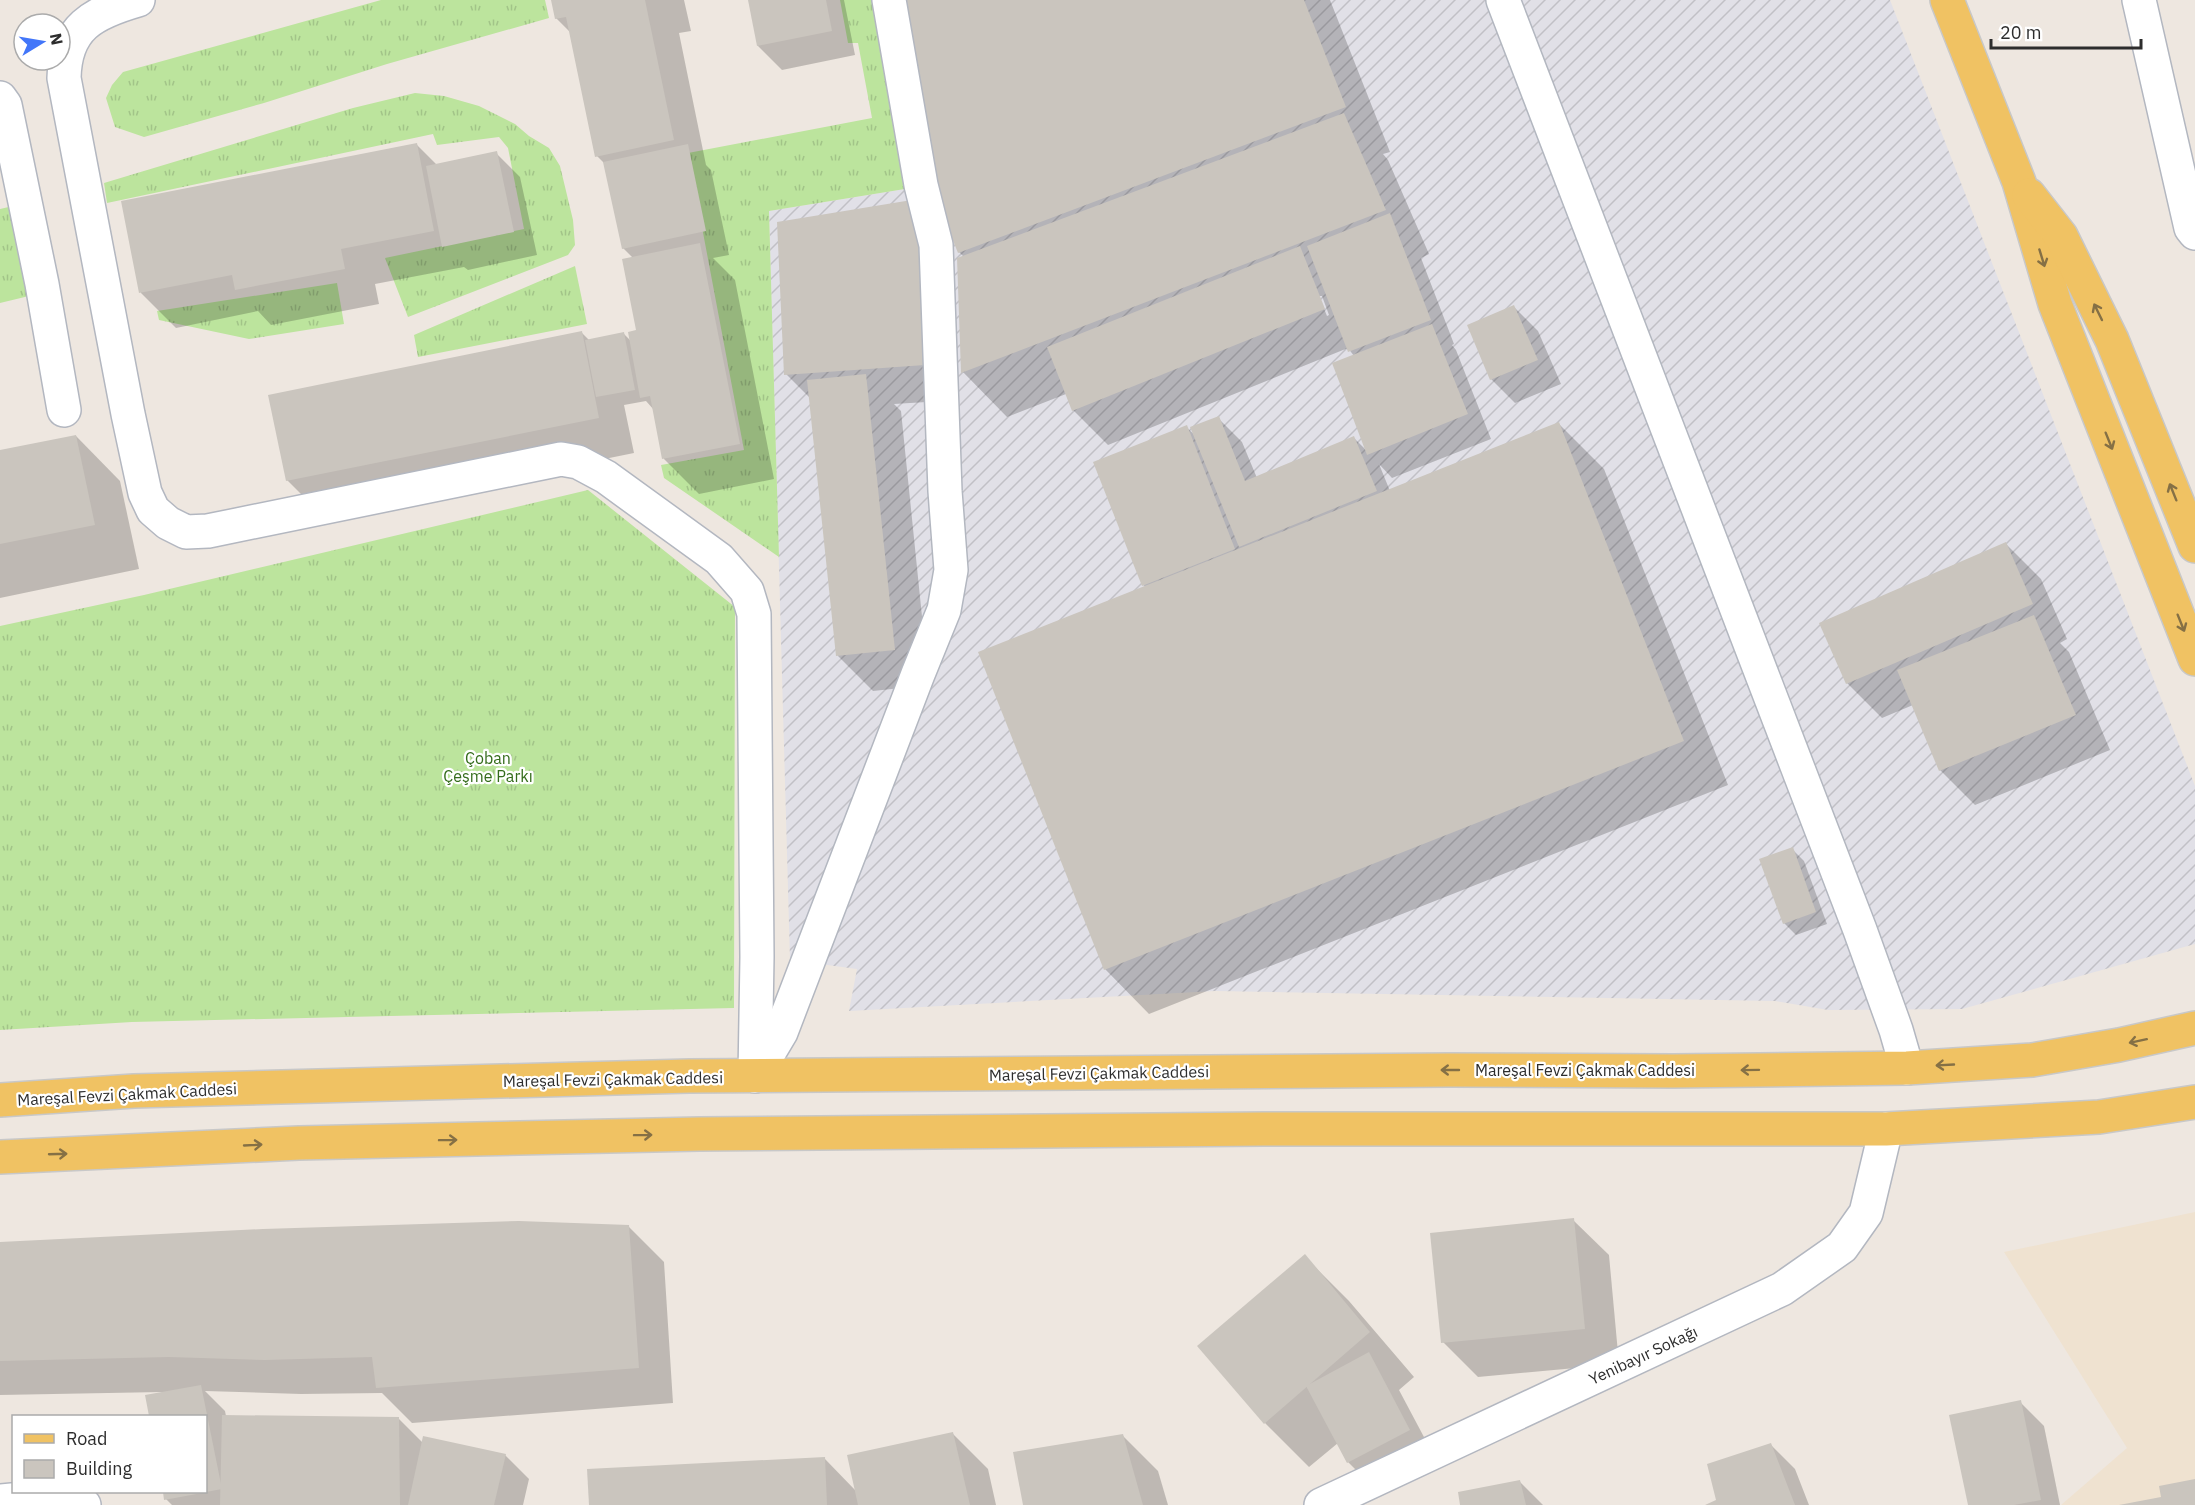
<svg xmlns="http://www.w3.org/2000/svg" width="2195" height="1505" font-family="'IBM Plex Sans',sans-serif">
	<style>
		.industrial { fill: url(#industrial-furrows) }
		.education { fill: #efe2d0 }
		.grass { fill: url(#grass-tufts) }
		.shadow { fill: #0003; fill-rule: evenodd }
		.building { fill: #cac5be }
		.lines { fill: none; stroke-linecap: round; stroke-linejoin: round }
		.minor-casing { stroke: #b3b7c0; stroke-width: 36 }
		.major-casing { stroke: #c8c8c8; stroke-width: 36 }
		.minor { stroke: #fff; stroke-width: 33 }
		.major { stroke: #f0c263; stroke-width: 33 }
		.oneway { stroke: #857045 }
		.labels { text-anchor: middle; dominant-baseline: central; stroke-width: 4.5; stroke-linejoin: round; paint-order: stroke }
		.park-label { font-size: 16px; fill: #346c1b; stroke: #fff }
		.street-label { font-size: 16px; fill: #2d2d2d; stroke: #fff }
	</style>
	<defs>
		<pattern id="industrial-furrows" width="10" height="10" patternUnits="userSpaceOnUse" patternTransform="scale(1.5)"><rect width="10" height="10" fill="#e1e0e7"/><path d="M-1 1l2-2M0 10L10 0M9 11l2-2" fill="none" stroke="#c1c0c6"/></pattern>
		<pattern id="grass-tufts" width="24" height="20" patternUnits="userSpaceOnUse" patternTransform="scale(1.5)"><rect width="24" height="20" fill="#bce49d"/><path d="M3 7l-1-3M5 7V3M7 7l1-3M15 17l-1-3M17 17v-4M19 17l1-3" fill="none" stroke="#a2c488"/></pattern>
	</defs>
	<rect width="100%" height="100%" fill="#eee7e0"/>
	<path class="industrial" d="M873,0H1890L2195,786V944L1962,1009L1828,1010L1775,1001L1215,991L849,1011L857,969L790,960L769,211L911,188Z"/>
	<path class="education" d="M2195,1212V1505H2061L2127,1448L2004,1252Z"/>
	<g class="grass">
		<path d="M381,0H545L549,18L387,64L264,103L144,137L115,127L106,98L112,85L123,72Z"/>
		<path d="M840,0H873L911,188L769,211L779,557L664,478L661,465L744,450L688,153L872,118L858,43H848Z"/>
		<path d="M415,93L444,96L479,106L515,124L529,136L549,148L560,166L573,220L575,245L568,255L408,317L385,258L524,229L508,148L499,137L437,145L433,134L107,203L104,183L353,108Z"/>
		<path d="M13,206L29,296L0,303V209Z"/>
		<path d="M575,266L587,324L418,357L414,335Z"/>
		<path d="M337,283L344,324L249,339L159,320L157,311Z"/>
		<path d="M588,490L735,607L734,1008L132,1022L0,1030V626L144,595Z"/>
	</g>
	<g class="shadow">
		<path d="M552,0H684L691,31L679,33L706,165L711,170L729,255L713,258L735,280L774,479L699,494L664,459L654,410L646,401L624,405L634,453L323,516L287,480L581,332L589,340L624,334L631,341L638,332L633,258L623,248L605,164L597,156L571,33L556,18Z"/>
		<path d="M749,0H844L855,55L782,70L758,46Z"/>
		<path d="M903,0H1330L1390,152L1383,154L1388,160L1429,254L1421,258L1454,344L1452,345L1456,350L1491,439L1392,478L1379,464L1390,491L1559,424L1604,469L1728,785L1149,1014L1105,969L1146,587L1143,585L1186,427L1196,436L1218,418L1242,442L1257,478L1354,438L1368,452L1354,356L1348,348L1108,445L1073,410L1066,394L1007,417L963,372L959,259L964,257L959,252ZM1319,296H1322L1329,315L1327,316Z"/>
		<path d="M416,144L437,165L496,153L520,177L537,255L468,270L464,267L375,284L379,304L271,325L258,311L176,328L141,293L123,202Z"/>
		<path d="M918,201L953,236L959,400L894,404L901,411L929,685L873,691L838,656L811,399L786,374Z"/>
		<path d="M1514,307L1538,331L1561,384L1515,403L1491,379Z"/>
		<path d="M76,436L120,481L139,569L0,598V452Z"/>
		<path d="M2006,544L2041,579L2067,639L2060,643L2069,652L2110,750L1975,805L1940,770L1913,705L1882,718L1847,683Z"/>
		<path d="M1792,849L1804,861L1827,924L1796,935L1784,923Z"/>
		<path d="M1573,1220L1609,1255L1619,1364L1478,1377L1443,1342Z"/>
		<path d="M628,1226L664,1262L673,1403L412,1423L382,1393L301,1394L205,1391L225,1411L226,1416L399,1419L423,1443L505,1455L529,1479L523,1505H172L166,1499L164,1492H206V1416H150L147,1396L162,1394V1392L0,1395V1244Z"/>
		<path d="M1304,1256L1349,1301L1414,1377L1399,1390L1433,1454L1372,1486L1348,1462L1338,1443L1309,1467L1265,1423Z"/>
		<path d="M2020,1402L2044,1426L2060,1505H1969Z"/>
		<path d="M953,1434L988,1469L996,1505H590L825,1459L856,1491Z"/>
		<path d="M1123,1436L1158,1471L1168,1505H1024Z"/>
		<path d="M1771,1445L1795,1469L1809,1505H1709L1718,1501Z"/>
		<path d="M1519,1481L1543,1505H1462Z"/>
	</g>
	<g class="building">
		<path d="M551,0H645L674,140L595,157L566,17L555,19Z"/>
		<path d="M748,0H826L832,31L757,46Z"/>
		<path d="M901,0H1304L1346,107L958,253L920,158Z"/>
		<path d="M1344,113L1386,210L961,373L957,258Z"/>
		<path d="M417,143L434,231L341,249L345,269L235,290L232,275L139,293L121,201Z"/>
		<path d="M688,144L706,231L622,249L603,162Z"/>
		<path d="M497,151L514,232L442,247L426,166Z"/>
		<path d="M918,199L925,365L784,375L777,222Z"/>
		<path d="M1390,213L1431,320L1348,352L1307,246Z"/>
		<path d="M700,243L740,444L662,459L650,396L640,398L628,332L636,330L622,259Z"/>
		<path d="M1300,246L1325,309L1072,411L1047,347Z"/>
		<path d="M1514,305L1538,360L1490,380L1467,325Z"/>
		<path d="M1432,324L1468,414L1367,455L1332,363Z"/>
		<path d="M582,331L599,418L286,481L268,395Z"/>
		<path d="M624,332L635,390L596,397L585,340Z"/>
		<path d="M866,374L895,650L836,656L807,380Z"/>
		<path d="M1219,416L1245,481L1354,436L1377,491L1239,547L1190,427Z"/>
		<path d="M1559,422L1684,741L1104,970L978,652Z"/>
		<path d="M1187,425L1235,549L1142,586L1093,462Z"/>
		<path d="M76,435L95,525L0,544V450Z"/>
		<path d="M2006,542L2033,604L1846,684L1819,623Z"/>
		<path d="M2034,615L2076,715L1939,771L1897,670Z"/>
		<path d="M1793,847L1816,912L1783,924L1759,859Z"/>
		<path d="M1574,1218L1585,1329L1441,1343L1430,1233Z"/>
		<path d="M519,1221L629,1225L639,1368L376,1388L372,1357L265,1360L169,1357L0,1361V1242L263,1229Z"/>
		<path d="M1305,1254L1370,1332L1264,1424L1197,1346Z"/>
		<path d="M1369,1352L1410,1430L1347,1463L1306,1386Z"/>
		<path d="M201,1385L222,1489L206,1492V1416H149L145,1395Z"/>
		<path d="M2021,1400L2041,1500L2014,1505H1968L1949,1415Z"/>
		<path d="M222,1415L399,1417L400,1505H220Z"/>
		<path d="M953,1432L970,1505H858L847,1455Z"/>
		<path d="M1123,1434L1143,1505H1023L1013,1452Z"/>
		<path d="M423,1436L506,1454L494,1505H408Z"/>
		<path d="M1771,1443L1795,1505H1705L1716,1500L1707,1464Z"/>
		<path d="M825,1457L827,1505H589L587,1469Z"/>
		<path d="M2195,1479V1505H2119L2161,1497L2159,1486Z"/>
		<path d="M1520,1480L1526,1505H1460L1458,1492Z"/>
		<path d="M163,1492H202V1493L164,1500Z"/>
	</g>
	<g class="lines">
		<defs>
			<g id="minor">
				<path d="M138,0C93,13 65,27 64,78L128,414L145,493L153,510L168,523L186,532L208,531L561,459L578,462L606,477L719,559L747,591L754,614L757,957L755,1076"/>
				<path d="M1503,0L1860,930L1896,1030L1907,1068"/>
				<path d="M2139,0L2191,228L2195,233"/>
				<path d="M0,98L5,105L42,284L64,410"/>
				<path d="M756,1074L781,1032L918,674L944,610L951,570L945,491L936,245L921,185L889,0"/>
				<path d="M0,1501L43,1497L84,1505"/>
				<path d="M1321,1505L1782,1289L1842,1247L1866,1213L1886,1129"/>
			</g>
			<g id="major">
				<path d="M1947,0L2019,182L2055,304L2195,659"/>
				<path d="M2029,195L2061,236L2112,340L2195,546"/>
				<path d="M0,1100L134,1091L689,1076L1448,1070L1673,1071L1907,1068L2032,1060L2119,1045L2195,1028"/>
				<path d="M0,1157L299,1143L699,1134L1263,1129H1886L2099,1117L2195,1102"/>
			</g>
		</defs>
		<use href="#minor" class="minor-casing"/>
		<use href="#major" class="major-casing"/>
		<use href="#minor" class="minor"/>
		<use href="#major" class="major"/>
	</g>
	<defs><path id="oneway-shaft" d="M-6 0H5M1.5-3L5.5 0L1.5 3" fill="none" stroke-width="1.6" stroke-linecap="round" stroke-linejoin="round" transform="scale(1.5)"/></defs>
	<g class="oneway">
		<use href="#oneway-shaft" transform="translate(2042 258) rotate(73)"/>
		<use href="#oneway-shaft" transform="translate(2098 312) rotate(-116)"/>
		<use href="#oneway-shaft" transform="translate(2109 441) rotate(68)"/>
		<use href="#oneway-shaft" transform="translate(2173 492) rotate(-112)"/>
		<use href="#oneway-shaft" transform="translate(2181 623) rotate(68)"/>
		<use href="#oneway-shaft" transform="translate(2138 1041) rotate(168)"/>
		<use href="#oneway-shaft" transform="translate(1945 1065) rotate(177)"/>
		<use href="#oneway-shaft" transform="translate(1450 1070) rotate(-180)"/>
		<use href="#oneway-shaft" transform="translate(1750 1070) rotate(179)"/>
		<use href="#oneway-shaft" transform="translate(643 1135) rotate(-1)"/>
		<use href="#oneway-shaft" transform="translate(448 1140) rotate(-1)"/>
		<use href="#oneway-shaft" transform="translate(253 1145) rotate(-3)"/>
		<use href="#oneway-shaft" transform="translate(58 1154) rotate(-2)"/>
	</g>
	<g class="labels">
		<g class="park-label">
			<text x="488" y="758">Çoban<tspan x="488" dy="18">Çeşme Parkı</tspan></text>
		</g>
		<g class="street-label">
			<text x="1585" y="1070">Mareşal Fevzi Çakmak Caddesi</text>
			<text transform="translate(1099 1073) rotate(-1)">Mareşal Fevzi Çakmak Caddesi</text>
			<text transform="translate(613 1079) rotate(-1)">Mareşal Fevzi Çakmak Caddesi</text>
			<text transform="translate(127 1094) rotate(-3)">Mareşal Fevzi Çakmak Caddesi</text>
			<text transform="translate(1643 1355) rotate(-25)">Yenibayır Sokağı</text>
		</g>
	</g>
	<rect x="12" y="1415" width="195" height="78" fill="#ffffff" stroke="#ababab" stroke-width="1.5"/>
	<rect x="24" y="1434" width="30" height="9" fill="#f0c263" stroke="#ababab" stroke-width="1.5"/>
	<text x="66" y="1445" font-size="18" fill="#2d2d2d">Road</text>
	<rect x="24" y="1460" width="30" height="18" fill="#cac5be" stroke="#ababab" stroke-width="1.5"/>
	<text x="66" y="1475" font-size="18" fill="#2d2d2d">Building</text>
	<g transform="translate(42 42) rotate(79)"><circle r="28" fill="#ffffff" stroke="#ababab" stroke-width="1.5"/>
	<path d="M0-4.5L10 22L0 15L-10 22Z" fill="#4276f9"/>
	<text y="-9" font-size="16" font-weight="bold" text-anchor="middle" fill="#2d2d2d">N</text>
	</g>
	<path d="M1991 39v9h150v-9" fill="none" stroke="#2d2d2d" stroke-width="3"/>
	<text x="2000" y="39" font-size="18" fill="#2d2d2d" stroke="#ffffff" stroke-width="4.5" paint-order="stroke">20 m</text>
</svg>
